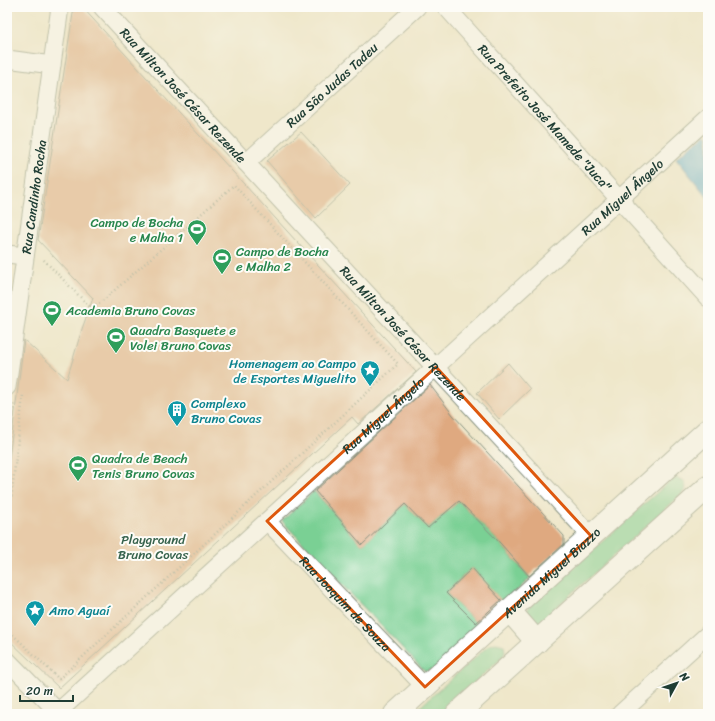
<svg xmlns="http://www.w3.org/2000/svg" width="715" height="721" font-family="Sriracha,sans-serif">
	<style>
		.green { fill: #7ad094; stroke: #4c8664 }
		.water { fill: #57a9d2; stroke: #3b7383 }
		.building { fill: #dfa980 }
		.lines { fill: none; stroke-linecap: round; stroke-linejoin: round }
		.street-casing { stroke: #879280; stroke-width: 19 }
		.secondary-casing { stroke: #879280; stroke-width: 24 }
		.path { stroke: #879280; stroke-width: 2.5; stroke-dasharray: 1 3; stroke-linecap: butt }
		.street { stroke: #fff; stroke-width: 17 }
		.secondary { stroke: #fff; stroke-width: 22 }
		.marked { fill: none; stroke: #de580e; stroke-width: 3; stroke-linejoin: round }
		.labels { text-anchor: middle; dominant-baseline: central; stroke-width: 4; stroke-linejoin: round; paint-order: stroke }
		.street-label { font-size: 13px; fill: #1f3d34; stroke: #fdfcf7 }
		.leisure-label { font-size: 13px; fill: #27864d; stroke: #fdfcf7; text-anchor: start }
		.culture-label { font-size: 13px; fill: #0d838f; stroke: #fdfcf7; text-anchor: start }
		.park-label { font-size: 13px; fill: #36624c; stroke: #fdfcf7 }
	</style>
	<rect width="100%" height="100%" fill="#fdfcf7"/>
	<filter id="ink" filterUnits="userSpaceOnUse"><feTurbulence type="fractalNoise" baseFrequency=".025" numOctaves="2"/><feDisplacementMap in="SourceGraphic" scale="8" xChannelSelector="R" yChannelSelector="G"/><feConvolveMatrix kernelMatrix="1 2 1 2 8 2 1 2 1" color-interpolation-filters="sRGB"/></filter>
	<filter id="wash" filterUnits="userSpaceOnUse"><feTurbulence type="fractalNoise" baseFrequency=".012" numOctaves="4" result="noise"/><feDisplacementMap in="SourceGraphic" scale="16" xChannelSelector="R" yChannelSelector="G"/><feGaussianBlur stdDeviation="0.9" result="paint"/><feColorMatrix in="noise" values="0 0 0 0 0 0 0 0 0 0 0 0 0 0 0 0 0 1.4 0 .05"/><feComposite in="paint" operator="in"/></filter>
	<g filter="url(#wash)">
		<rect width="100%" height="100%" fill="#efe7cb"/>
		<g class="green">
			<path d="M369,437L418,494L405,504L428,528L459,501L501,544L530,578L504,604L472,568L446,593L480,627L434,669L425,672L330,572L282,521L314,491L362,545L405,504L356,450Z"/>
			<path d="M677,478L684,481L686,488L682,494L540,622L532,624L525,615L528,608L670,481Z"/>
			<path d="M496,643L504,645L505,652L502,658L439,714H412L489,645Z"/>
		</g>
		<path class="water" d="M706,134L708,137V198L676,158Z"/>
		<g id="blocks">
			<g class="building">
				<path d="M74,7H82L416,372L358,424L352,417L59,688L7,638V475L24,340L67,379L82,329L93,298L38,240Z"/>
				<path d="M301,132L350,185L316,218L267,161Z"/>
				<path d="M508,363L530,389L499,419L477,393Z"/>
				<path d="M430,385L453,415L564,536V544L529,576L501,544L459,501L428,528L405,504L362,545L315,491Z"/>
				<path d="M472,568L501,600L476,623L446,593Z"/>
			</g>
		</g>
	</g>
	<g filter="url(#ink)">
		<use href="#blocks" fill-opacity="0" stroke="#879280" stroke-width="1"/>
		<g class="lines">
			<defs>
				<g id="street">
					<path id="s1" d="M102,7L591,536"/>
					<path id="s2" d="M446,7L708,298"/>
					<path d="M7,59L52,65"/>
					<path id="s3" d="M246,163L417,7"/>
					<path d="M7,254L25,256"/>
					<path id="s4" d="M7,387L60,7"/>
					<path id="s5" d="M267,521L425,687"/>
					<path d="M7,660L60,714"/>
					<path id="s6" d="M58,712L708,118"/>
					<path d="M620,714L708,634"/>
				</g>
				<g id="secondary">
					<path d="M509,610L537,642"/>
					<path id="s7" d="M395,714L708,430"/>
					<path d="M457,714L708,487"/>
				</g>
			</defs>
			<use href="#street" class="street-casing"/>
			<use href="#secondary" class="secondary-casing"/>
			<g class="path">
				<path d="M7,453L14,402"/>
				<path d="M7,536L23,395"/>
				<path d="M7,629L59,679L398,364L234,185L100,303L90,307L42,258"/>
			</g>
			<use href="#street" class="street"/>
			<use href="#secondary" class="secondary"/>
		</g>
	</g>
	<path d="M0 0H715V721H0ZM436,367L591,536L425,687L267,521Z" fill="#efe7cb" fill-opacity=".55" fill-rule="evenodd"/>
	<path class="marked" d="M436,367L591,536L425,687L267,521Z"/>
	<defs>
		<symbol id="stadium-pin" viewBox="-11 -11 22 30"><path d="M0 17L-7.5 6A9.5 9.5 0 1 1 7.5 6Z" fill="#2e9e5b" stroke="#fdfcf7"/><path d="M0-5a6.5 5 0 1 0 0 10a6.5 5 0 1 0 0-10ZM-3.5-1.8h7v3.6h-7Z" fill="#fff"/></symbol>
		<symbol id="sight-pin" viewBox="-11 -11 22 30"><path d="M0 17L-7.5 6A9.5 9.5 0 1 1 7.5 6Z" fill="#0f9aa8" stroke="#fdfcf7"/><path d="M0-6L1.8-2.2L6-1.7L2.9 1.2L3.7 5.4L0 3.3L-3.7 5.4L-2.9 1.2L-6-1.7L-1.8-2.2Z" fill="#fff"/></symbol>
		<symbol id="building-pin" viewBox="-11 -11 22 30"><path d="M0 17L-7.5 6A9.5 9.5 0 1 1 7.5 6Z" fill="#0f9aa8" stroke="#fdfcf7"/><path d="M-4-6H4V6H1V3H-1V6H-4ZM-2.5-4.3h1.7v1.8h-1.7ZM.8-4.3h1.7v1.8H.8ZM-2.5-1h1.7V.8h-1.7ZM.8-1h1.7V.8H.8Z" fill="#fff"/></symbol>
	</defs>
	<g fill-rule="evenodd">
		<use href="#stadium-pin" x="186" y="218" width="22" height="30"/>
		<use href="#stadium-pin" x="211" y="247" width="22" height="30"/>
		<use href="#stadium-pin" x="41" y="299" width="22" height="30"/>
		<use href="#stadium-pin" x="105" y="326" width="22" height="30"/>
		<use href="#sight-pin" x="359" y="359" width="22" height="30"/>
		<use href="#building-pin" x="166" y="399" width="22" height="30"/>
		<use href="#stadium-pin" x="67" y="454" width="22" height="30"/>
		<use href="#sight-pin" x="24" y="599" width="22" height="30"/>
	</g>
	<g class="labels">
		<g class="street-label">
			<text stroke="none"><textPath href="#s3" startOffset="116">Rua São Judas Tadeu</textPath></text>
			<text stroke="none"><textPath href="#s1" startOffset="120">Rua Milton José César Rezende</textPath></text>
			<text stroke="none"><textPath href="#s2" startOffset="148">Rua Prefeito José Mamede "Juca"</textPath></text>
			<text stroke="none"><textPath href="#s6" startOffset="764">Rua Miguel Ângelo</textPath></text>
			<text stroke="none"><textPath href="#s4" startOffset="192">Rua Candinho Rocha</textPath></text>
			<text stroke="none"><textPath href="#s1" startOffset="444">Rua Milton José César Rezende</textPath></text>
			<text stroke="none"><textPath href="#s6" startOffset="440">Rua Miguel Ângelo</textPath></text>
			<text stroke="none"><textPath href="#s7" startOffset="211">Avenida Miguel Biazzo</textPath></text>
			<text stroke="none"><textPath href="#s5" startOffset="114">Rua Joaquim de Souza</textPath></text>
		</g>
		<g class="leisure-label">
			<text x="183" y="222" text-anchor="end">Campo de Bocha<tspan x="183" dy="15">e Malha 1</tspan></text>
			<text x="236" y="251">Campo de Bocha<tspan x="236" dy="15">e Malha 2</tspan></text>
			<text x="66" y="310">Academia Bruno Covas</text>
			<text x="130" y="330">Quadra Basquete e<tspan x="130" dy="15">Volei Bruno Covas</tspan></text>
			<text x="92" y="458">Quadra de Beach<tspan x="92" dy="15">Tenis Bruno Covas</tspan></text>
		</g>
		<g class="culture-label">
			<text x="356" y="363" text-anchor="end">Homenagem ao Campo<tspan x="356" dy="15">de Esportes Miguelito</tspan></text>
			<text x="191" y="403">Complexo<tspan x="191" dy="15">Bruno Covas</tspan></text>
			<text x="49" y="610">Amo Aguaí</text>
		</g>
		<g class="park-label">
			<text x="153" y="539">Playground<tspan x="153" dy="15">Bruno Covas</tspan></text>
		</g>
	</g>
	<rect width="715" height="721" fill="none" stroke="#fdfcf7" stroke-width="24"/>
	<g transform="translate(677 683) rotate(50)" stroke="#fdfcf7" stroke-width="3" paint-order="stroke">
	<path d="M0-3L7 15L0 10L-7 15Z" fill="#1f3d34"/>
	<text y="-6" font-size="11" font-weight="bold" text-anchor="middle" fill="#1f3d34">N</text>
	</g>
	<path d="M20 695v6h53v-6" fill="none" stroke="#1f3d34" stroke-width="2"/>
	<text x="26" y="695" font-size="12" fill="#1f3d34" stroke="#fdfcf7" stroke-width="3" paint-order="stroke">20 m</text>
</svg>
